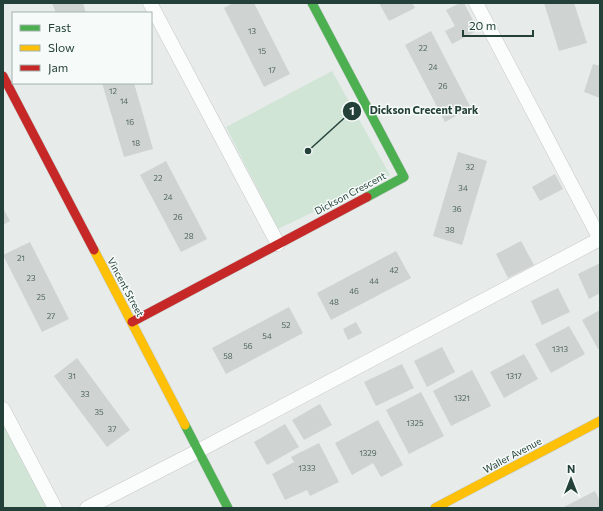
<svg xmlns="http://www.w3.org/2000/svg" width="603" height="511" font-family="Commissioner,sans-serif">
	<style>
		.green { fill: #d1e5d7 }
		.building { fill: #cfd3d2 }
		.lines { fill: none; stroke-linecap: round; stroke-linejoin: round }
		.lane-casing { stroke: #c4c9c7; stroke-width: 15 }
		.fast-casing { stroke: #c3cac7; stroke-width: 10 }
		.slow-casing { stroke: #c3cac7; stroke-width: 10 }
		.jam-casing { stroke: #c3cac7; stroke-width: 10 }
		.lane { stroke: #fbfcfc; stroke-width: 14 }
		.fast { stroke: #4caf50; stroke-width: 9 }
		.slow { stroke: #ffc107; stroke-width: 9 }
		.jam { stroke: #c62828; stroke-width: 9 }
		.labels { text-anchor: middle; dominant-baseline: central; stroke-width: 3; stroke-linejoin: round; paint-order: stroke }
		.number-label { font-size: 8px; fill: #506660 }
		.street-label { font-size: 10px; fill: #244139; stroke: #f6fbf9 }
		.leader { fill: none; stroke: #244139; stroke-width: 1.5 }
		.callout-dot { fill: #244139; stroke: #f6fbf9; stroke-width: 1.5 }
		.mark-label { font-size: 12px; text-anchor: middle; font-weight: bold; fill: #fff }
		.callout-label { font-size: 11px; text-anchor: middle; font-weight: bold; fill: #244139; stroke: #f6fbf9; stroke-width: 3; stroke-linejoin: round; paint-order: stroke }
	</style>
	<rect width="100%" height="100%" fill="#e7ecea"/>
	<g class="green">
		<path d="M332,71L390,175L278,229L226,127Z"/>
		<path d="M3,422L47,508H3Z"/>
	</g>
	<g class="building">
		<path d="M52,3H83L86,13H56Z"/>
		<path d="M233,3H254L290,74L264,87L224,8Z"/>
		<path d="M379,3H412L415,8L389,21Z"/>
		<path d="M460,3H464L478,30L452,44L445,31L455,26L446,10Z"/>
		<path d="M544,3H574L587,43L559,51Z"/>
		<path d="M431,31L471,108L445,122L405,45Z"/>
		<path d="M593,64L600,66V98L584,92Z"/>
		<path d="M102,83H134L153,149L124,157Z"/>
		<path d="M458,152L487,161L462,245L433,236Z"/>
		<path d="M166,161L207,239L181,252L140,175Z"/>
		<path d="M555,174L563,189L540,201L532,187Z"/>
		<path d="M3,208L10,221L3,225Z"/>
		<path d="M521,241L534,265L508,278L496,254Z"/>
		<path d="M30,242L69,319L42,332L3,255Z"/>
		<path d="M396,251L411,278L331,320L317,293Z"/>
		<path d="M600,263V293L589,299L578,274Z"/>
		<path d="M558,288L570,312L542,325L531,301Z"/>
		<path d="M289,307L303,333L226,374L212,348Z"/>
		<path d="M600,310V349H598L582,320Z"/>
		<path d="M356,322L362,333L348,340L343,329Z"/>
		<path d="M569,326L585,354L551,373L535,344Z"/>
		<path d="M442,347L455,372L427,387L414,361Z"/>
		<path d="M524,354L538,379L504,398L490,372Z"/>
		<path d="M77,358L130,430L107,447L54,376Z"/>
		<path d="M402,364L414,388L376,406L364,382Z"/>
		<path d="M472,370L491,406L451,426L433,391Z"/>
		<path d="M421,392L444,436L409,454L386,410Z"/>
		<path d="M320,404L332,425L304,440L292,420Z"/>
		<path d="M378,420L403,465L381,477L373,463L352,475L335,443Z"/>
		<path d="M285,424L299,447L267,465L254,442Z"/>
		<path d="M319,443L339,482L310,496L307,490L285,500L272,474L294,462L291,457Z"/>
		<path d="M595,491L600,501V508H562Z"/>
	</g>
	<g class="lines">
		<defs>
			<g id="lane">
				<path d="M150,3L278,244"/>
				<path d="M476,3L600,239"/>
				<path d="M3,409L55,508"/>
				<path d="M87,508L198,451L600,239"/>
			</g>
			<g id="fast">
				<path d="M312,3L404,177L367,197"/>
				<path d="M185,425L228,508"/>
			</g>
			<g id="slow">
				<path d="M94,250L185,425"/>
				<path d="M435,508L600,421"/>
			</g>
			<g id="jam">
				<path d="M3,76L94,250"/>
				<path d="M132,322L367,197"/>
			</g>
		</defs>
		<use href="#lane" class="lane-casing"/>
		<use href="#fast" class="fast-casing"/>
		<use href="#slow" class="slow-casing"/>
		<use href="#jam" class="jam-casing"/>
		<use href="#lane" class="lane"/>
		<use href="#fast" class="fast"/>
		<use href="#slow" class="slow"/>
		<use href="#jam" class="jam"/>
	</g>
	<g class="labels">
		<g class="number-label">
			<text x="252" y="31">13</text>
			<text x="423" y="48">22</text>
			<text x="262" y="51">15</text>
			<text x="433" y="67">24</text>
			<text x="272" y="70">17</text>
			<text x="443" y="86">26</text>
			<text x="113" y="91">12</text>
			<text x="124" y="101">14</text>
			<text x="130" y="122">16</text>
			<text x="136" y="143">18</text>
			<text x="470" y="167">32</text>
			<text x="158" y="178">22</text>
			<text x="463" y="188">34</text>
			<text x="168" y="197">24</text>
			<text x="457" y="209">36</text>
			<text x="178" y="217">26</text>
			<text x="450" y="230">38</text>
			<text x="189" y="236">28</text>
			<text x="21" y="258">21</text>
			<text x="394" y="270">42</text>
			<text x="31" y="278">23</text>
			<text x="374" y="281">44</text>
			<text x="354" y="291">46</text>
			<text x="41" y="297">25</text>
			<text x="334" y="302">48</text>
			<text x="51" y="316">27</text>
			<text x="286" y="325">52</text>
			<text x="267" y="336">54</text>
			<text x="248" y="346">56</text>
			<text x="560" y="349">1313</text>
			<text x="228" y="356">58</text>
			<text x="72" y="376">31</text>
			<text x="514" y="376">1317</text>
			<text x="85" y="394">33</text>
			<text x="462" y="398">1321</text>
			<text x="99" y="412">35</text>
			<text x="415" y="423">1325</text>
			<text x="112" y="429">37</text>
			<text x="368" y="453">1329</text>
			<text x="307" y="468">1333</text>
		</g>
		<g class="street-label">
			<text transform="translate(350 193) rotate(-28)">Dickson Crescent</text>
			<text transform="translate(126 287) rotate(62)">Vincent Street</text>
			<text transform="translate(512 455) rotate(-28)">Waller Avenue</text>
		</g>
	</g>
	<path class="leader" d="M308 151L352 111"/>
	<g class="callout-dot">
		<circle cx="308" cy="151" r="4"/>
		<circle cx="352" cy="111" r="10"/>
	</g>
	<g class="mark-label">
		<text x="352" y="115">1</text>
	</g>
	<g class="callout-label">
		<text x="424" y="114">Dickson Crecent Park</text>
	</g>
	<rect width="603" height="511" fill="none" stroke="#244139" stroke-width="8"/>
	<rect x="12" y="12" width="140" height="72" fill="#f6fbf9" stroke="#a2b1ac"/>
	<rect x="20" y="25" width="20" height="6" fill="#4caf50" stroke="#a2b1ac"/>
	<text x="48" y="32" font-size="12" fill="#244139">Fast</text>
	<rect x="20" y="45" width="20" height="6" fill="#ffc107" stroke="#a2b1ac"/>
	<text x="48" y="52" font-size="12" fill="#244139">Slow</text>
	<rect x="20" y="65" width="20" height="6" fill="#c62828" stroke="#a2b1ac"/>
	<text x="48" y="72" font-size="12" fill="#244139">Jam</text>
	<g transform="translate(571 479)" stroke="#f6fbf9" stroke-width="3" paint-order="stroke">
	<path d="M0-3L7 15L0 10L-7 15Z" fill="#244139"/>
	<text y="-6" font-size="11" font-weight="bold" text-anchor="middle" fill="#244139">N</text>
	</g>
	<path d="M463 30v6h70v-6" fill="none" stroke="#244139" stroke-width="2"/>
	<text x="469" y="30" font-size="12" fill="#244139" stroke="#f6fbf9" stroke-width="3" paint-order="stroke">20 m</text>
</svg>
